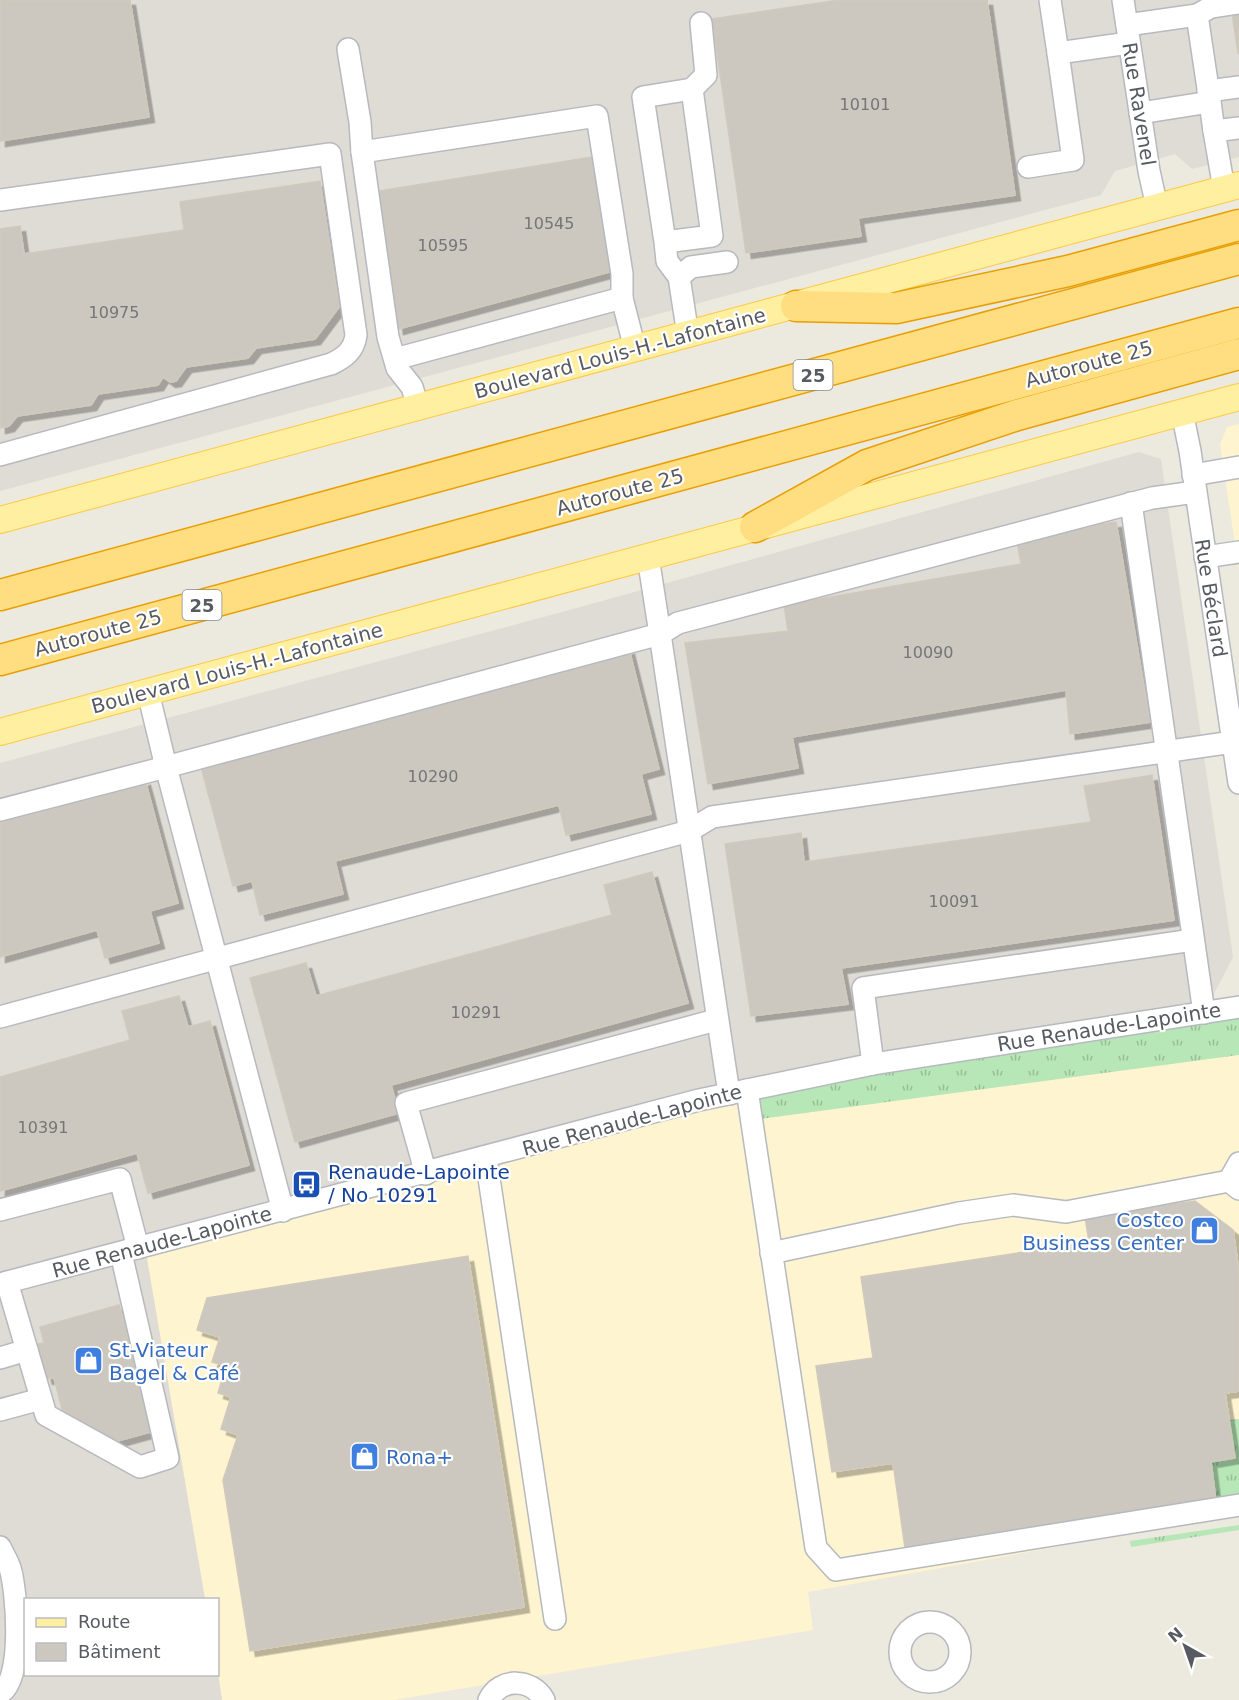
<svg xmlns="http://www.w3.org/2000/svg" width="1239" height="1700" font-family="'DejaVu Sans',sans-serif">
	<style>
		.commercial { fill: #fff4d0 }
		.industrial { fill: #dfdcd6 }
		.grass { fill: url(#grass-tufts) }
		.building { fill: #ccc7bf; stroke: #d1cabc; stroke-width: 1.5; filter: url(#shadow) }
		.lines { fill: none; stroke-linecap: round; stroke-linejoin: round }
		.minor-casing { stroke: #b6b9bf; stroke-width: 24 }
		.major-casing { stroke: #ffc944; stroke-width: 28 }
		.highway-casing { stroke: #ea9f00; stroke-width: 33 }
		.minor { stroke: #fff; stroke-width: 21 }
		.major { stroke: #ffefa0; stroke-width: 26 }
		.highway { stroke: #ffde82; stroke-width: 30 }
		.labels { text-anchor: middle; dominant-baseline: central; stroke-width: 4.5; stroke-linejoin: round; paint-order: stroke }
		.number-label { font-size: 16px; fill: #747678 }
		.shield { fill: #fff; stroke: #898c90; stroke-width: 1.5 }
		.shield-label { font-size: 18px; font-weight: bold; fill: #575b61 }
		.street-label { font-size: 20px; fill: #575b61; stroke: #fff }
		.transit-label { font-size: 20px; fill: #164399; stroke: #fff; text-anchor: start }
		.shop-label { font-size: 20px; fill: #366cbe; stroke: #fff; text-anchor: start }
	</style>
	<defs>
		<pattern id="grass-tufts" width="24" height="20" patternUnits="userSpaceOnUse" patternTransform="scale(1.5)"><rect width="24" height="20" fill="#b7e7b7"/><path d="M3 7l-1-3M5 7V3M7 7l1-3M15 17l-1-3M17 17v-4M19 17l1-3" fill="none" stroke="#98be98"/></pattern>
		<filter id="shadow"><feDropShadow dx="5.5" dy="5.5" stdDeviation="0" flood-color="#0004"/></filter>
	</defs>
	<rect width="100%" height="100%" fill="#ece9de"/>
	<g class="commercial">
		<path d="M1239,424V571L1220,444L1227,427Z"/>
		<path d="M1239,1007V1514L808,1592L813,1630L394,1700H222L218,1673V1600L205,1599L145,1247L699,1100Z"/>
	</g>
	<g class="industrial">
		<path d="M0,0H1239V157L1192,169L1175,154L1115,171L1101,195L0,491Z"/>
		<path d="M1139,452L1161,459L1233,957L1204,1013L873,1064L145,1247L205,1599L26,1600V1674L218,1673L222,1700H0V763L573,609Z"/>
	</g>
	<g class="grass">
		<path d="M1239,1007V1055L753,1120L747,1090Z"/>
		<path d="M1239,1419V1498L1216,1501L1211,1462L1235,1458L1229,1420Z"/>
		<path d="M1239,1525V1530L1131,1547L1130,1541Z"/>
	</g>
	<g class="building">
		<path d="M0,0H130L149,117L0,141Z"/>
		<path d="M839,0H987L1015,195L858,218L861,236L746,253L712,19Z"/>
		<path d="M1239,12V53H1238L1232,13Z"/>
		<path d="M598,156L613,271L398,329L378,191Z"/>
		<path d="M320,181L339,307L315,339L256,348L248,358L186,367L176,381L170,382L163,377L158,385L98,394L91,405L17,416L9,426L0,428V229L20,226L24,254L184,230L180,202Z"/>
		<path d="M1116,522L1150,722L1070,734L1066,690L792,737L798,768L708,784L685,643L788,631L784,605L1021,564L1016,535Z"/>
		<path d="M629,649L659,769L641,774L651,814L566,835L559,805L335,861L343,894L260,915L252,881L233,886L201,767Z"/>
		<path d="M1152,775L1174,920L841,968L848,1004L751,1016L725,844L801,833L804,862L1091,822L1084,786Z"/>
		<path d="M145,780L178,903L150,911L159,943L105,958L97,930L0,957V820Z"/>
		<path d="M652,872L688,1003L391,1085L399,1113L295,1142L250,978L306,963L316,996L612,915L604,885Z"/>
		<path d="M179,996L188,1027L210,1021L249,1165L148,1193L137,1153L0,1191V1077L130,1040L122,1011Z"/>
		<path d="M1195,1201L1233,1230L1239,1273V1391L1225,1393L1235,1458L1211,1462L1216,1501L905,1548L893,1463L832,1472L816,1366L873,1358L861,1277L1089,1242L1085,1217Z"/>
		<path d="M468,1256L524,1607L250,1651L223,1480L238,1435L221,1429L231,1397L218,1393L226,1366L212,1362L220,1337L197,1330L207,1298Z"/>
		<path d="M119,1305L154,1431L114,1442L63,1413L54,1378L47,1379L37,1344L44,1343L40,1327Z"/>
	</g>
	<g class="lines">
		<defs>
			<g id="minor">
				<path d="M1050,0L1058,53"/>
				<path d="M1123,0L1149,171L1157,207"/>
				<path d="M1197,15L1210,102"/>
				<path d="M1127,25L1197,15L1211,7L1239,3"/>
				<path d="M348,49L360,122L362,152"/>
				<path d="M692,89L706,75L701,23"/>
				<path d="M1208,91L1239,87"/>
				<path d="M1140,113L1210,102L1214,131"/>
				<path d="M1028,167L1073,160L1058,53L1129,43"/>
				<path d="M1224,189L1214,131L1239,128"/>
				<path d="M0,200L330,154L356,335C354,351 344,358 331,364L0,455"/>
				<path d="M665,242L712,236L692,89L643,97L665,242L667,261L679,277L688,335"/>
				<path d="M679,277L691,267L727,262"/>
				<path d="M395,359L622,298"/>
				<path d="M418,407L412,387L397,368L388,337L362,152L597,116L622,274V298L635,349"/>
				<path d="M1182,412L1190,451L1239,783"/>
				<path d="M1193,475L1239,467"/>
				<path d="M1131,503L1204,1013"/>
				<path d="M1205,557L1239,552"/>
				<path d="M0,810L166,767L148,692"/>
				<path d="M0,1017L689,831L712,817L1233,742"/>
				<path d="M873,1064L863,988L1193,940"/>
				<path d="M747,1090L816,1548L836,1570L1239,1505"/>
				<path d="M729,1094L660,634L678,623L1152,498L1195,492"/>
				<path d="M486,1158L555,1619"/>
				<path d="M426,1174L406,1103L716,1020"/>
				<path d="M1229,1181L1239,1163"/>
				<path d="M0,1210L120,1179L138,1248"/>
				<path d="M283,1211L166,767L660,634L648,557"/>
				<path d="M771,1253L959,1213L1013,1205L1066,1212L1229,1181L1239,1189"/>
				<path d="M7,1282L46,1415L140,1467L168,1458L121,1253"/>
				<path d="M0,1284L699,1100L873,1064L1239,1007"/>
				<path d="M0,1358L27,1350"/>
				<path d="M0,1410L41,1399"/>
				<path d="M0,1547C3,1554 8,1561 10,1568C17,1591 24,1681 0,1693"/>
				<circle cx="930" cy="1652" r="30"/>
				<path d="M489,1700C500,1677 532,1678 544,1700"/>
			</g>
			<g id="major">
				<path d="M0,520L1239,185"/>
				<path d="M0,732L1239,397"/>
			</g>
			<g id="highway">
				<path d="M796,306L896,308L1068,271L1239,225"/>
				<path d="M755,527L867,465L1017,415L1239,354"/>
				<path d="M0,595L1239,259"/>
				<path d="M0,660L1239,323"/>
			</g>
		</defs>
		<use href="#minor" class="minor-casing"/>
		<use href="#major" class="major-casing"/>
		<use href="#highway" class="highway-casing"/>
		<use href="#minor" class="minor"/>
		<use href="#major" class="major"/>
		<use href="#highway" class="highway"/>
	</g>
	<defs>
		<symbol id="bus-square" viewBox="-11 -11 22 22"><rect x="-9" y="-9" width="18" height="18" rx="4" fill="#1a4fb4" stroke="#fff"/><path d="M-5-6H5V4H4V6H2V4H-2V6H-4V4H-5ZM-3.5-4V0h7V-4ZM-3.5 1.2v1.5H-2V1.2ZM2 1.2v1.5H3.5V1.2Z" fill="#fff"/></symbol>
		<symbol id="shop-square" viewBox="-11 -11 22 22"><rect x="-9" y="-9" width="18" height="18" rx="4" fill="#3f7fe0" stroke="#fff"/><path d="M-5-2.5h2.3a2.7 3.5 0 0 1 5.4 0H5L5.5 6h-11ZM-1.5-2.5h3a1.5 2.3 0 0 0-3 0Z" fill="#fff"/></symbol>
	</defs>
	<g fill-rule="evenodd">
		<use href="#bus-square" x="290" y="1168" width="33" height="33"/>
		<use href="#shop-square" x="1188" y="1214" width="33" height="33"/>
		<use href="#shop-square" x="72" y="1344" width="33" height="33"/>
		<use href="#shop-square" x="348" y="1440" width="33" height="33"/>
	</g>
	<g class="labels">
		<g class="number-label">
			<text x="865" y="104">10101</text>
			<text x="549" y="223">10545</text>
			<text x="443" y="245">10595</text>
			<text x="114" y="312">10975</text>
			<text x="928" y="652">10090</text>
			<text x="433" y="776">10290</text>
			<text x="954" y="901">10091</text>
			<text x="476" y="1012">10291</text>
			<text x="43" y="1127">10391</text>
		</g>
		<g class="shield">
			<rect x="793.5" y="360" width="39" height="30" rx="4.5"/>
			<rect x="182.5" y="590" width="39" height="30" rx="4.5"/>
		</g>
		<g class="shield-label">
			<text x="813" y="375">25</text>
			<text x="202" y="605">25</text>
		</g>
		<g class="street-label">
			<text transform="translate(1139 104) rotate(81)">Rue Ravenel</text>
			<text transform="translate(620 353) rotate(-15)">Boulevard Louis-H.-Lafontaine</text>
			<text transform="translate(1089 364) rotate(-15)">Autoroute 25</text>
			<text transform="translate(620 492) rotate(-15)">Autoroute 25</text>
			<text transform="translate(1211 598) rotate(81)">Rue Béclard</text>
			<text transform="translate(98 633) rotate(-15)">Autoroute 25</text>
			<text transform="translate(237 668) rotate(-15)">Boulevard Louis-H.-Lafontaine</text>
			<text transform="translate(1109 1027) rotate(-9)">Rue Renaude-Lapointe</text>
			<text transform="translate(632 1120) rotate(-15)">Rue Renaude-Lapointe</text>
			<text transform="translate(162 1242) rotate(-15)">Rue Renaude-Lapointe</text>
		</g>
		<g class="transit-label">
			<text x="328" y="1172">Renaude-Lapointe<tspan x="328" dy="23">/ No 10291</tspan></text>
		</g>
		<g class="shop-label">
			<text x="1184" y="1220" text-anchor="end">Costco<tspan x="1184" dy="23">Business Center</tspan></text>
			<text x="109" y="1350">St-Viateur<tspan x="109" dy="23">Bagel &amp; Café</tspan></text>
			<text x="386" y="1457">Rona+</text>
		</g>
	</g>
	<rect x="24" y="1598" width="195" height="78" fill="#ffffff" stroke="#bcbdc0" stroke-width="1.5"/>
	<rect x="36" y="1618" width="30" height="9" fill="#ffefa0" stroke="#bcbdc0" stroke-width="1.5"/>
	<text x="78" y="1628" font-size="18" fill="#575b61">Route</text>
	<rect x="36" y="1643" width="30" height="18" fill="#ccc7bf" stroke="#bcbdc0" stroke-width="1.5"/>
	<text x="78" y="1658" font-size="18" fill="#575b61">Bâtiment</text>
	<g transform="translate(1185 1646) rotate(320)" stroke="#ffffff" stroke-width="4.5" paint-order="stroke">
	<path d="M0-4.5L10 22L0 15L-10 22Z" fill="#575b61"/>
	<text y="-9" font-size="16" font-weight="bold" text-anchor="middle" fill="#575b61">N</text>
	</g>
</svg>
